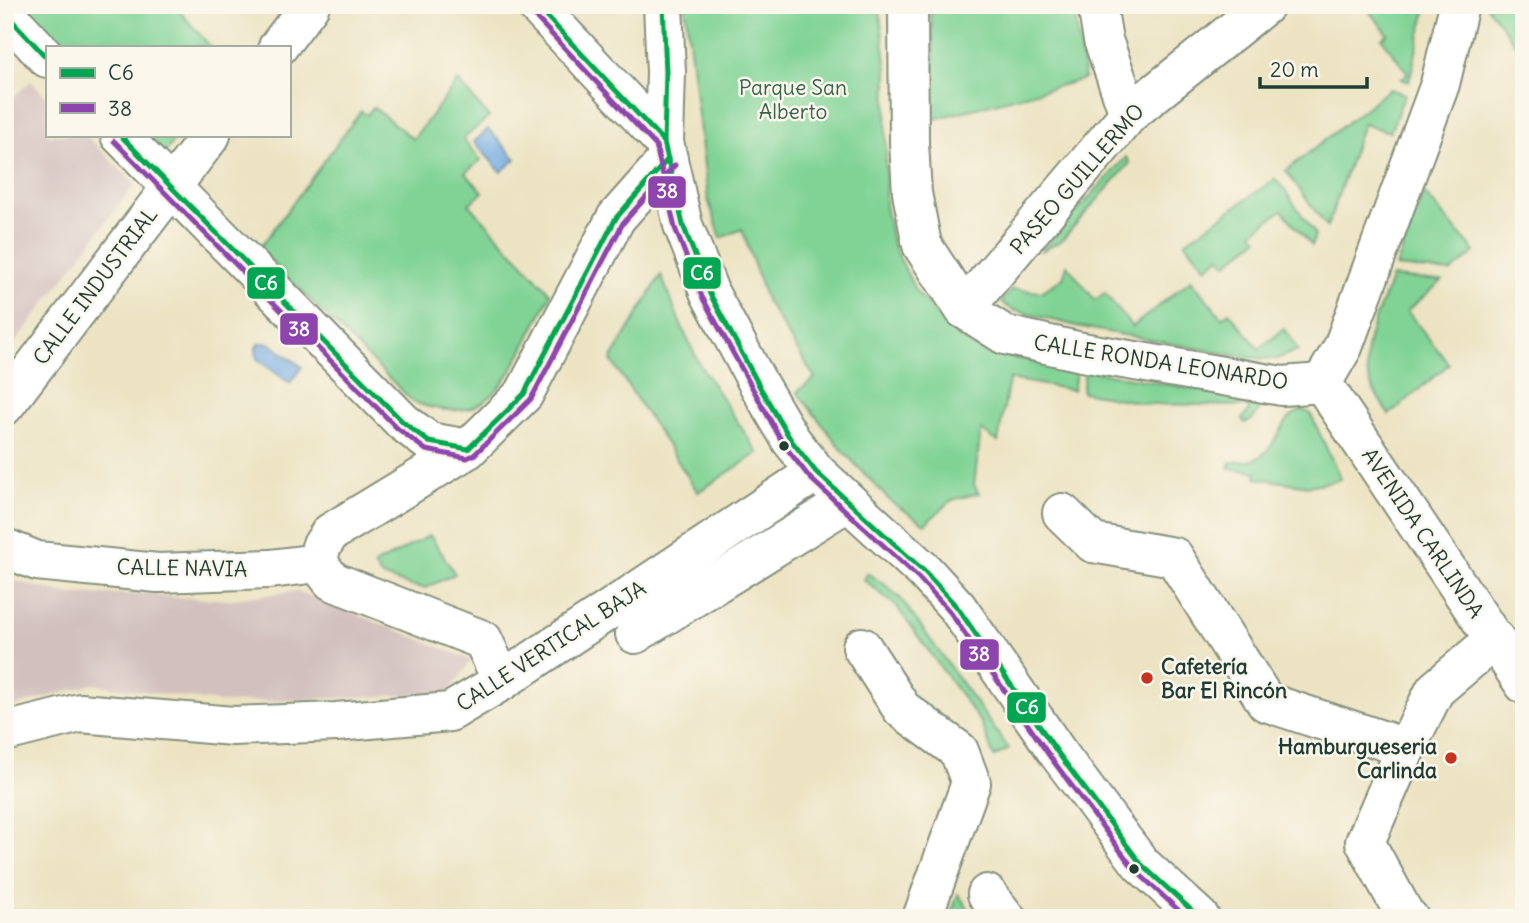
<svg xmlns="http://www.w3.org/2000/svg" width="1529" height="923" font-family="Delius,sans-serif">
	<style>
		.industrial { fill: #d1c0bd }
		.green { fill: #80d395; stroke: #508864; stroke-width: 2 }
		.water { fill: #73aae1; stroke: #49748a; stroke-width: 2 }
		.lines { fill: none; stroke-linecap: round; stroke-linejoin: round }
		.minor-casing { stroke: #86907b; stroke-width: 42 }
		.minor { stroke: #fff; stroke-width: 38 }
		.bus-1-casing { stroke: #fbf7ec; stroke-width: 10 }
		.bus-2-casing { stroke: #fbf7ec; stroke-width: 10 }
		.bus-1 { stroke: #00a651; stroke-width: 5 }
		.bus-2 { stroke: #8e44ad; stroke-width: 5 }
		.bus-dot { fill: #1f3d34; stroke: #fbf7ec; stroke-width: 2.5 }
		.poi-dot { fill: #c8321e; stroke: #fbf7ec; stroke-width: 2.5 }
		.labels { text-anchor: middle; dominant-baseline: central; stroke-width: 5; stroke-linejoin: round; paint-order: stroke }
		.park-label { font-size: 21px; fill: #37624c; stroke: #fbf7ec }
		.street-label { font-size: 21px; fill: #1f3d34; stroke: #fbf7ec }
		.poi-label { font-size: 21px; font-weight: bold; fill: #1f3d34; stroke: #fbf7ec; text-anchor: start }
		.line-badge { stroke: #fbf7ec; stroke-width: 2.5 }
		.badge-label { font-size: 19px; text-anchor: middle; font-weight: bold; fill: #fff }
	</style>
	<rect width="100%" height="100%" fill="#fbf7ec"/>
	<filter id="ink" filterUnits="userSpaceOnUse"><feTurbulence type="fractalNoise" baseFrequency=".0143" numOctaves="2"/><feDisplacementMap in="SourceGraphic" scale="14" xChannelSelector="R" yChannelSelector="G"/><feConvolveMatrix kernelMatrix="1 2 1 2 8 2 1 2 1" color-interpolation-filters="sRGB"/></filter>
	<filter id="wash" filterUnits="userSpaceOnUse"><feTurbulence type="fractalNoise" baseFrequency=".00686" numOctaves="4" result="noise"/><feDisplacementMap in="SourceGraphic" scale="28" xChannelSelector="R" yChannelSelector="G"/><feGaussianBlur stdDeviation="1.57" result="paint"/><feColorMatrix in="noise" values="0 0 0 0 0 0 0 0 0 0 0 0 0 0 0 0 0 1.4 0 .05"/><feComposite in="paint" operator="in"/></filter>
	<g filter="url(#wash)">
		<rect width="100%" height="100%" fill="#ece3c2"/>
		<g class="industrial">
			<path d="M31,81L47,97V135H85L135,184L5,356V104Z"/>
			<path d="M5,579L72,595L155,593L159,596L226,600L297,591L472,660L448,693L225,703L93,684L5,709Z"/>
		</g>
		<g class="green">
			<path d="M32,5H174L211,47H63L27,9Z"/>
			<path d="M685,5H879L887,71L885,206L892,242L915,290L955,335L989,354L1077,368L1073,390L1009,379L998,442L981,430L974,485L979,493L952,500L925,524L891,502L844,452L797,392L815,378L766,300L742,229L721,238L708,199Z"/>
			<path d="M930,5H1073L1085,79L931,120L934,57Z"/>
			<path d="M1364,5H1427L1409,82L1401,79L1408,73L1382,39L1388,34Z"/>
			<path d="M1486,5H1524L1521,34L1524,38V56Z"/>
			<path d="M458,81L489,117L463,139L481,160L465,173L483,192L469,204L551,294C541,314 531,333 521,353C494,404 471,423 413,402L259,249L361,111L367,115L373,107L413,139Z"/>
			<path d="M1389,89L1405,94L1390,132L1363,124L1327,227L1286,171Z"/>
			<path d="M145,135H178L164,154Z"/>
			<path d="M1126,157L1130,163L1061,241L1040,252Z"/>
			<path d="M1275,179L1284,189L1315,234L1312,246L1282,210L1253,232L1258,239L1226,264L1220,257L1206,268L1185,242Z"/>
			<path d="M1424,193L1475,252L1451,272L1396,267Z"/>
			<path d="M1067,265L1095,300L1105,293L1132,327L1191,280L1222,318L1229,312L1259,349L1284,329L1298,350L1277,359L1249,358L1081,327L1013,310L1001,302L1012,289L1041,292L1063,278Z"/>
			<path d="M661,275L683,330L700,365L758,453L698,492L611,360Z"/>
			<path d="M1392,277L1442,281L1407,311L1449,364L1389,415C1383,405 1377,396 1372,387C1355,351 1380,310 1392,277Z"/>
			<path d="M1085,370L1251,399L1259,403V411L1252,420L1245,423L1242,419L1249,411L1247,406L1148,404L1082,392Z"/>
			<path d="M1302,410L1310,413L1341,479L1309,486L1256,478L1257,472L1229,468L1231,462C1238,462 1247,462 1253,460C1278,452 1278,418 1302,410Z"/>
			<path d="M430,535L455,574L425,588L411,586L381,576L374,565Z"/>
			<path d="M867,573L884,584L901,599L1009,749L994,757L981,723L896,606L864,580Z"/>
			<path d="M958,894L975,918H950Z"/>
		</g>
		<g class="water">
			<path d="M488,129L516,159L501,172L474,142Z"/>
			<path d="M260,343H269L302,367L290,383L257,359L256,347Z"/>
		</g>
	</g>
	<g filter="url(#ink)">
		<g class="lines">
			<defs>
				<g id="minor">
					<path d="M536,5L664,142"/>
					<path d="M663,5L666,72L664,142L683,225L710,294L761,389L791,440L816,472L925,572L957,607L1058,753L1141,864L1200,918"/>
					<path d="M908,5L909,142L912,193L922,245L964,309L1005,335L1082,352L1282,386L1322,383"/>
					<path d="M1097,5L1103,40L1129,114"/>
					<path d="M5,13L47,58"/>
					<path d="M278,47L310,5"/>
					<path d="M120,135L403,422L429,442L468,449"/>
					<path d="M964,309L1129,114L1265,5"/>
					<path d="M1322,383L1343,347L1440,84L1459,5"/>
					<path d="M1322,383L1524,684"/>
					<path d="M5,405L211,135"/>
					<path d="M1062,513L1093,543L1174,557L1266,702L1406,748"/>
					<path d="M5,548L37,561L158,573L270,569L318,563"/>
					<path d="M635,634L847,502"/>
					<path d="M862,647L902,709L959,751L971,783L922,918"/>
					<path d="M502,681L483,640L332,581L318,563L321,547L330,533L468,449L524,394L616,218L668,159"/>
					<path d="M5,732L80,713L233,726L336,722L450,712L502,681L816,472"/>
					<path d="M987,894L1006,918"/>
					<path d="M1409,918L1406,917L1365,842L1406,748L1435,690L1495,639"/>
				</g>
			</defs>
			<use href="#minor" class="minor-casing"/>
			<use href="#minor" class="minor"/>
			<defs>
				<g id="bus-1">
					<path d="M536,5L664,142"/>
					<path d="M663,5L666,72L664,142L683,225L710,294L761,389L791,440L816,472L925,572L957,607L1058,753L1141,864L1200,918"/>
					<path d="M5,13L47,58"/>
					<path d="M120,135L403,422L429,442L468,449L524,394L616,218L668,159"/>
				</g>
				<g id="bus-2">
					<path d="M530,11L656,146L675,228L702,297L784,445L810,478L919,578L950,612L1051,758L1134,869L1187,918"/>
					<path d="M114,141L397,428L426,450L467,458L474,455L531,399L623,223L675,165"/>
				</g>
			</defs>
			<use href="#bus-1" class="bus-1-casing"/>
			<use href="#bus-2" class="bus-2-casing"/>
			<use href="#bus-1" class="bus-1"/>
			<use href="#bus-2" class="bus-2"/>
		</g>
	</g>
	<g class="bus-dot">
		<circle cx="784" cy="446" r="6"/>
		<circle cx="1134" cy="869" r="6"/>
	</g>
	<g class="poi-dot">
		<circle cx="1147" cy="678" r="7"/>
		<circle cx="1451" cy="758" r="7"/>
	</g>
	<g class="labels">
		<g class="park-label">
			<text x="793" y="87">Parque San<tspan x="793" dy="24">Alberto</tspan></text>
		</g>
		<g class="street-label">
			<text transform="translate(1077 179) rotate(-49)">PASEO GUILLERMO</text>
			<text transform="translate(95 286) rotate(-53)">CALLE INDUSTRIAL</text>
			<text transform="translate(1161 362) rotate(9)">CALLE RONDA LEONARDO</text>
			<text transform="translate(1423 533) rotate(56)">AVENIDA CARLINDA</text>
			<text transform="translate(182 568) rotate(1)">CALLE NAVIA</text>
			<text transform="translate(551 646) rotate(-33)">CALLE VERTICAL BAJA</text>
		</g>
		<g class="poi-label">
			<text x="1161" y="666">Cafetería<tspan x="1161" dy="24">Bar El Rincón</tspan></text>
			<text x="1437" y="746" text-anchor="end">Hamburgueseria<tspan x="1437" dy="24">Carlinda</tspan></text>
		</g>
	</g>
	<g class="line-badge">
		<rect x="647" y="175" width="40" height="34" rx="7" fill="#8e44ad"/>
		<rect x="682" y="256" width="40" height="34" rx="7" fill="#00a651"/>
		<rect x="246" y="266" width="40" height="34" rx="7" fill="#00a651"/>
		<rect x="279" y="312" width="40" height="34" rx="7" fill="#8e44ad"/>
		<rect x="959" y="638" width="41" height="33" rx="7" fill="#8e44ad"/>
		<rect x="1006" y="691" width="41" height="33" rx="7" fill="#00a651"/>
	</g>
	<g class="badge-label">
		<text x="667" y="198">38</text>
		<text x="702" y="280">C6</text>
		<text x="266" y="290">C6</text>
		<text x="299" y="336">38</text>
		<text x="979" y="661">38</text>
		<text x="1027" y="714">C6</text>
	</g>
	<rect width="1529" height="923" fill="none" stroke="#fbf7ec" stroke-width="28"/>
	<rect x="46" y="46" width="245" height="91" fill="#fbf7ec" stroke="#a3ada2" stroke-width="2"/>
	<rect x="60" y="68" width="35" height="10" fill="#00a651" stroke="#a3ada2" stroke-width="2"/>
	<text x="108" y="80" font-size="21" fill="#1f3d34">C6</text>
	<rect x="60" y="103" width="35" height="10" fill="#8e44ad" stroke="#a3ada2" stroke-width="2"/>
	<text x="108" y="116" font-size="21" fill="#1f3d34">38</text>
	<path d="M1260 77v10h107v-10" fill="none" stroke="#1f3d34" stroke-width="3.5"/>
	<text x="1270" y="77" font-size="21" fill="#1f3d34" stroke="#fbf7ec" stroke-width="5" paint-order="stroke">20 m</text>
</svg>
